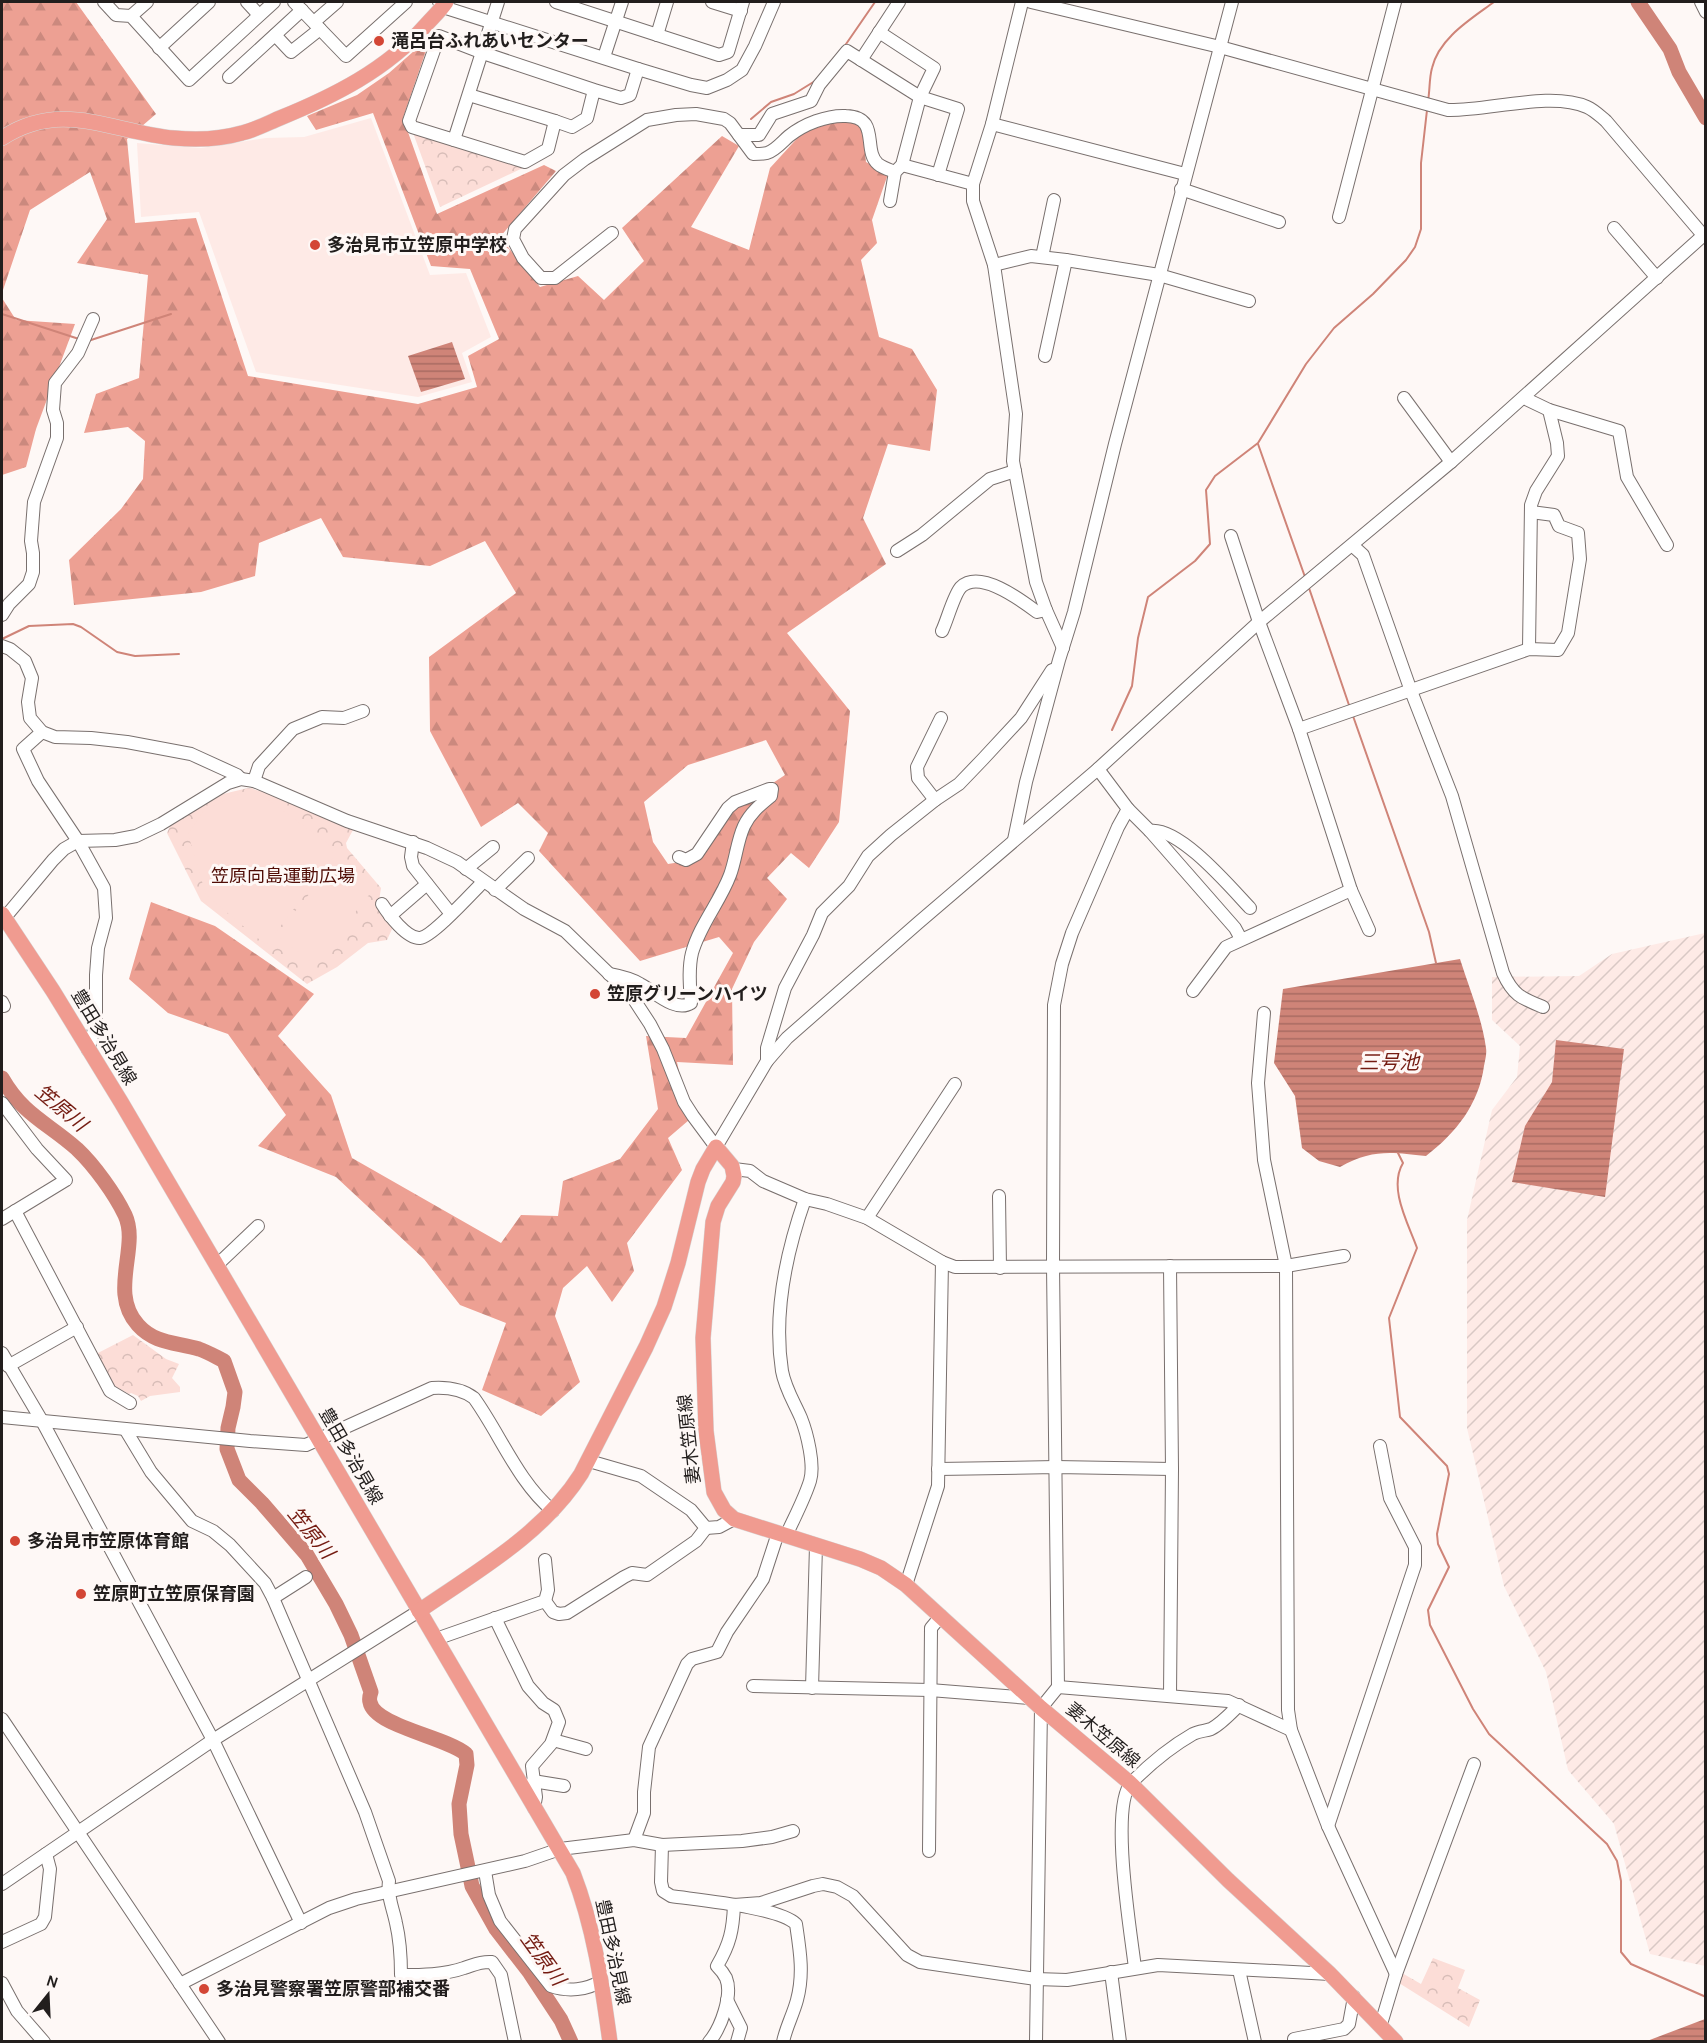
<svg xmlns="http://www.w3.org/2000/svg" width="1707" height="2043" font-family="Karla,'Noto Sans JP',sans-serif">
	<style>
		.built { fill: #feeae6 }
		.industrial { fill: url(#industrial-furrows) }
		.forest { fill: url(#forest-firs); fill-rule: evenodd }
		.park { fill: url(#park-crowns) }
		.pitch { fill: #fcddd7 }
		.water { fill: url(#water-rules) }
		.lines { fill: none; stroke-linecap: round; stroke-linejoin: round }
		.stream { stroke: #cf8478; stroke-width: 2 }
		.river { stroke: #cf8478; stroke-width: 15 }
		.minor-casing { stroke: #79706e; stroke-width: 14 }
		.major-casing { stroke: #d7d6d6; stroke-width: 16 }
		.minor { stroke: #fff; stroke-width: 12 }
		.major { stroke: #f09b90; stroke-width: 15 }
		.poi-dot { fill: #d34635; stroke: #fef8f6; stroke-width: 2 }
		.labels { text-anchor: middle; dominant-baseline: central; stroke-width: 6; stroke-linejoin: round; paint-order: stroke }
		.poi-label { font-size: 18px; font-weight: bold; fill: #221e1d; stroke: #fef8f6; text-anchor: start }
		.park-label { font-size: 18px; fill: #500d06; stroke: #fef8f6 }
		.street-label { font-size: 18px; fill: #221e1d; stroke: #fef8f6 }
		.water-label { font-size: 20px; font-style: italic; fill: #741b11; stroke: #fef8f6 }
	</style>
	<defs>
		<pattern id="industrial-furrows" width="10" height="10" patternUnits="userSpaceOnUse" patternTransform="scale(1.5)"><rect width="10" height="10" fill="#feeae6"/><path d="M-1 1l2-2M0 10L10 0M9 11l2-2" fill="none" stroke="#d9c8c5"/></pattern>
		<pattern id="forest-firs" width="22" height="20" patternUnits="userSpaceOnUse" patternTransform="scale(1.5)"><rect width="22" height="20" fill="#eda093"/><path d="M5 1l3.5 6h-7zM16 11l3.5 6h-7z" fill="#cb897e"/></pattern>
		<pattern id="park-crowns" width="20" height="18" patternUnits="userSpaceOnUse" patternTransform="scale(1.5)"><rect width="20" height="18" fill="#fcddd7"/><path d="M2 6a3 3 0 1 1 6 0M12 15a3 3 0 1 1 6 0" fill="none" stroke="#d8bdb8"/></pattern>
		<pattern id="water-rules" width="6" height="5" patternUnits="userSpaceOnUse" patternTransform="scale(1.5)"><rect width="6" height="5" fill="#cf8478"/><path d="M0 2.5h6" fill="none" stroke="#a86b62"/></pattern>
	</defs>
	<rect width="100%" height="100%" fill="#fef8f6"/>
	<path class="built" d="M371,118L430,275L466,273L491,337L462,353L472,382L418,397L256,372L199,212L141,217L137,143L201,148L266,138L304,137Z"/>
	<path class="industrial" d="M1705,933V1966L1650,1954L1614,1824L1568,1770L1546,1672L1504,1586L1467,1428V1220L1492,1110L1517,1077L1520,1046L1492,1020V977L1579,976L1612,954Z"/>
	<g class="forest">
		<path d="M2,2H76L156,114L127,139L135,223L196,218L248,376L418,404L477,387L468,356L499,339L470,269L431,266L373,113L316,130L307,116L357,95L389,73L431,36L403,118L437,214L544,165L556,171L500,237L540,287L578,276L604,300L644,261L622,228L722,136L739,146L691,227L749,250L770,168L802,133L844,118L862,127L866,162L888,174L872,220L877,243L861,260L879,337L912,349L937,390L930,451L888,444L863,518L886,564L787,633L850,711L839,822L809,868L791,853L767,878L787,899L754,942L732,989L733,1065L677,1062L689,1120L668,1138L682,1170L627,1243L634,1271L612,1302L587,1266L563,1288L555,1316L580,1382L541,1416L482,1390L506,1323L460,1305L424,1259L336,1177L258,1146L286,1115L228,1034L168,1013L129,979L151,902L215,926L314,994L278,1036L331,1095L352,1158L501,1243L521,1215L558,1216L563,1181L620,1159L658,1109L646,1036L686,1038L733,953L719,937L640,961L539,851L548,833L518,803L481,827L430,731L429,657L516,593L485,541L430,566L343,557L321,518L259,543L255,576L201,592L74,605L69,560L121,509L143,479L145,441L128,427L84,433L96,394L139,378L148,275L77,263L107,219L90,172L30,210L2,293ZM766,740L785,775L737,807L699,859L668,864L653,842L644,802L688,765Z"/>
		<path d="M2,298L16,320L75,324L36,429L26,467L2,475Z"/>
	</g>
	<g class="park">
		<path d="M412,130L527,166L440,207Z"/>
		<path d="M248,788L268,793L353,830L346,843L347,848L381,888L379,901L393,927L387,940L368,943L337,967L307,984L201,901L167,833L170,826L223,794Z"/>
		<path d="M133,1335L166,1359L179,1364L172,1378L180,1387V1392L150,1396L141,1401L138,1396L131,1393L129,1394L113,1385L96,1354Z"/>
		<path d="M1433,1958L1465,1970L1458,1988L1480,2000L1469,2027L1399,1983L1402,1973L1421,1984Z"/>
	</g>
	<g class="pitch">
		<path d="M252,788L331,846L333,858L266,945L206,895L188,834L204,810Z"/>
		<path d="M336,861L373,890L314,964L276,935Z"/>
	</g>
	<g class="water">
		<path d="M452,342L465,379L421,392L408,356Z"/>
		<path d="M1460,959C1469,988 1482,1018 1486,1048C1487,1054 1485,1060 1484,1066C1479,1104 1456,1133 1426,1156C1391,1152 1372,1149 1340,1167L1319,1161L1302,1148L1295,1096L1274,1063L1283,989Z"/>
		<path d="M1556,1040L1624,1049L1605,1197L1512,1182L1525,1126L1552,1082Z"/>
		<path d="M1705,2019V2041H1647Z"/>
	</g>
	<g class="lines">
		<g class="stream">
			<path d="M844,47L875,2"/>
			<path d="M1428,101C1430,90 1429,79 1432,68C1439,38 1471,19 1494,2"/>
			<path d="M751,119L771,102L794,94L815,81"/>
			<path d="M2,314L79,339"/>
			<path d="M88,341L171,314"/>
			<path d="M1258,444L1305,577"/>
			<path d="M1309,588L1350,708"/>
			<path d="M2,639L29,626L73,624L81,627L117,652L135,656L179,654"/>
			<path d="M1353,716L1429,932L1436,963"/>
			<path d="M1112,730L1132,686L1138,638L1148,597L1195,561L1210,544L1206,490L1215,476L1258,443L1306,364L1334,328L1373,294L1406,260L1415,247L1421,229V163L1427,110"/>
			<path d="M1398,1153L1403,1163C1388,1188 1408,1223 1417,1248L1389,1318L1400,1417L1447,1466L1449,1474L1437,1534L1438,1544L1449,1567L1428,1610L1430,1625L1473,1709L1489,1734L1607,1844L1617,1861L1621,1881V1952L1631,1964L1706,1997"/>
		</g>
		<g class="river">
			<path d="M1638,2L1670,49L1679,72L1706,118"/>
			<path d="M2,1078C23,1115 48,1123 77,1149C94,1165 115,1194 125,1215C140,1247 108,1292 138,1325C155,1344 176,1342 199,1349C208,1352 216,1357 224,1361L235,1392L233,1407L228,1428L227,1449L239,1480L262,1503L307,1555L336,1604L351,1635L371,1692C370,1695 369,1699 370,1702C374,1726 446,1737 466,1754L467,1765L459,1804L461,1834L472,1886L496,1929L530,1973L561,2020L571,2042"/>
		</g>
		<defs>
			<g id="minor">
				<path d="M104,2L116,15L131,16L189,80L274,2"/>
				<path d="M247,2L259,15"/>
				<path d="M294,2L346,56L406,2"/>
				<path d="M439,2L443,7L638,69L691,85L707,88L727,80L742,70L755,46L774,2"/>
				<path d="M556,2L719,55L728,52L743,2"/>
				<path d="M712,2L741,11"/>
				<path d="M1022,2L992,124L973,184V201L994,265L1016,414L1013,461L1036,582L1046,610L1063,648"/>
				<path d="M1031,2L1220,47L1448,110C1488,111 1551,91 1587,107C1594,110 1600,116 1606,121L1703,235"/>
				<path d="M1701,2L1706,12"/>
				<path d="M131,16L147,2"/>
				<path d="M314,22L337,2"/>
				<path d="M879,32L934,68L920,97L902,165L895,172L890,201"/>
				<path d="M275,35L291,52L320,29"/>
				<path d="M657,35L667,2"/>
				<path d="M159,48L209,2"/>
				<path d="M604,57L622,2"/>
				<path d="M861,60L899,2"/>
				<path d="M229,77L302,10"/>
				<path d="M594,90L483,53L439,36L409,121L412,127L525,162L548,149L555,121L572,127L587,118L594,90L621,98L630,95L638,69"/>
				<path d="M469,95L555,121"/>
				<path d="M992,124L1185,174"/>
				<path d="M739,135H759L772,114L811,101L819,85L847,51L920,97L958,109L938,175"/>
				<path d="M454,140L498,2"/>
				<path d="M902,165L973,184"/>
				<path d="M1181,189L1279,222"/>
				<path d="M1339,217L1395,2"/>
				<path d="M1614,228L1657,278"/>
				<path d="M612,233L555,278H541L523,258L513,239L515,229L564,175L585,159L647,120L676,115L696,114L724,119L730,123L753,154C758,154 763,154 767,153C775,151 783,141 789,136C804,124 827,115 846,116C881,117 862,150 878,164C883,168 890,170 895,172"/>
				<path d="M1042,257L1054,200"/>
				<path d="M994,265L1031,256L1066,260L1159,275L1249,301"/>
				<path d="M1045,356L1066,260"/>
				<path d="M1404,398L1451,462"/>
				<path d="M1524,398L1549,410L1619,431L1627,477L1667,545"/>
				<path d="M1231,536L1259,622L1299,729L1351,890L1369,930"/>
				<path d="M1353,546L1363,555L1411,691L1452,796L1503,973C1513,995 1521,998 1543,1007"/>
				<path d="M897,551L922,535L990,479L1015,471"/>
				<path d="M2,615L9,604L29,584L33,572V553L31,541L34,502L57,438V423L53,410L55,383L78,353L93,319"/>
				<path d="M942,631C947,621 954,594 961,587C980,569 1021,600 1037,612L1046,610"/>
				<path d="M2,646L10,649L25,661L32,678L28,702L30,718L42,732L55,737L91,738L127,742L191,754L237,775L241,779"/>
				<path d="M1529,649L1531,505L1536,491L1558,456L1557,443L1549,410"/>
				<path d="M1299,729L1529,649L1558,650L1568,633L1580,559L1578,533L1559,526L1554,515L1531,512"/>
				<path d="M42,732L23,749L38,781L78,841L104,888L106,918L98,948L96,975V1023L88,1050"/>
				<path d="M254,781L259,766L293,729L322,717L344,718L363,711"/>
				<path d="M935,800L918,778L917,767L941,718"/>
				<path d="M1128,809L1150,831L1235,928L1241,939"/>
				<path d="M1150,831C1179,826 1231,888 1250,908"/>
				<path d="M1014,840L1026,782L1059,660L1074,612L1115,444L1232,2"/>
				<path d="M413,842L411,857L413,866L451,914"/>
				<path d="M466,869L493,847"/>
				<path d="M495,890L528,858"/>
				<path d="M382,904C388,914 407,939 420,938C432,937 472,893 483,882"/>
				<path d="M390,916L427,884"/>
				<path d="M2,921L53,860L64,849L78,841L115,840L136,836L161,824L228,783L241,779L254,781L347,821L427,848L457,862L524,909L565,931L631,995L650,1024L663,1049L684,1102L693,1116L716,1147L767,1061L787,1038L918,923L1098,769L1259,622L1451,462L1706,233"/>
				<path d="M609,974C620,976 630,978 640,984C654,991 675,1013 691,1003C690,987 688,969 692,953C700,924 720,902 730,875C736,859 737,841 744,826C750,813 760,805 771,796L772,789H769L735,802L728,808L697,854L686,860L679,857"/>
				<path d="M1193,991L1226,947L1351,890"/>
				<path d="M2,1002L4,1006"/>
				<path d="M1264,1013L1258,1083L1264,1160L1286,1266L1288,1710L1291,1730L1328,1826L1396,1974"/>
				<path d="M767,1061V1048L785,988L813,935L822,913L849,886L868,856L891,835L935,800L959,784L983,759L1021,718L1052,670"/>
				<path d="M2,1103L37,1149L66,1180L2,1219"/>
				<path d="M734,1169L750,1171L763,1181L805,1199L827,1204L867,1218L942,1262L955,1267L1286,1266L1344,1256"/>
				<path d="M999,1196L1000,1268"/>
				<path d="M15,1211L110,1391L130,1403"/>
				<path d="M867,1218L955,1084"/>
				<path d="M217,1265L258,1226"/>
				<path d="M1170,1266L1172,1469L1170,1695"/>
				<path d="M2,1353L42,1421L213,1740L301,1923"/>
				<path d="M8,1366L77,1327"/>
				<path d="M2,1417L250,1441L306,1445L432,1388C447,1387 462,1389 474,1398C500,1434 518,1482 553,1511"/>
				<path d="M125,1429L151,1472L192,1521L213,1531L230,1545L265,1583L273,1598L365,1812L389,1881C387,1896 393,1908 396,1923C400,1940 401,1957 401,1975C421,1975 444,1975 464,1968C474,1965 480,1961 492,1962L501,1975L515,2042"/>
				<path d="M589,1461L641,1476L691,1510L706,1528L719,1527L734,1519"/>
				<path d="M938,1469L1056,1467L1172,1469"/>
				<path d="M786,1536C794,1518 804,1500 810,1481C815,1465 807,1433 801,1418C794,1402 785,1388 782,1371C773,1313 786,1253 805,1199"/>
				<path d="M906,1585L938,1486L942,1262"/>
				<path d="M273,1598L306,1577"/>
				<path d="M545,1601L553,1612L559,1614L567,1613L624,1577L632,1573L647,1575L696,1541L706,1528"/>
				<path d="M495,1618L528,1686L543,1703L554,1710L559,1722L551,1744L532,1766L536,1797L534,1808"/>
				<path d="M436,1639L545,1601L548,1590L545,1560"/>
				<path d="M753,1686L930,1690L1030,1698"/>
				<path d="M1058,1687L1228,1701L1291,1730"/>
				<path d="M812,1688L816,1546"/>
				<path d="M2,1719L219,2042"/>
				<path d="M553,1740L586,1749"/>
				<path d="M533,1781L564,1786"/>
				<path d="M1328,1826L1415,1565V1547L1390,1498L1380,1446"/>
				<path d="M634,1840L644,1813V1792L649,1747L687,1664L692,1659L717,1652L727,1632L763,1579L778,1533"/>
				<path d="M662,1845L661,1882L663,1891L671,1896C698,1900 778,1907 796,1924C800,1951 804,1974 797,2000C793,2015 786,2027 783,2042"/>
				<path d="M929,1851L931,1628L941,1616"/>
				<path d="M485,1871L489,1895L500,1921L551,1986C568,1992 587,1990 601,1981"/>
				<path d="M2,1884L213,1740L419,1611"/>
				<path d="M734,1905L761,1903L813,1886L823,1884L837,1887L853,1896L907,1955L920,1962L1036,1979L1067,1980L1158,1965L1330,1974"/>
				<path d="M2,1942L41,1924L45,1917L50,1869L46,1854"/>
				<path d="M1135,1968C1131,1934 1109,1804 1132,1782C1149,1765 1172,1746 1193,1734C1199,1731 1205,1731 1211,1729C1221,1724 1231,1713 1239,1705"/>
				<path d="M1239,1970L1255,2042"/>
				<path d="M1111,1972L1120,2042"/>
				<path d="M2,1983L17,2011L44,2042"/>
				<path d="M180,1984L329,1908L356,1899L525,1861L560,1849L634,1840L662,1845L742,1841L772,1837L793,1831"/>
				<path d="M727,2000L741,2028L737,2042"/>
				<path d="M1381,2024L1396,1974L1474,1764"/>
				<path d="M1294,2039L1344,2029L1349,2024L1354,1997"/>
				<path d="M709,2042C721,2028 733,1995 726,1978C724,1974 720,1969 717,1966C730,1944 733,1930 734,1905"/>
				<path d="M1036,2042L1041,1708L1058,1687L1053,1266L1054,1005L1062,964L1072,933L1118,827L1128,809L1098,769"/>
			</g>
			<g id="major">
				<path d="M2,138C62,99 111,132 174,138C195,140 221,139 242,133C255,130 268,123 280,118C334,96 386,70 425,26C432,18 440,11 446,2"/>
				<path d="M2,914L53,991L121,1102L573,1873C594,1927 602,1984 610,2042"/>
				<path d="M419,1611C477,1571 543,1534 581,1474L646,1347L664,1307L678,1263L698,1182L703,1169L716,1147L732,1166L734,1176L733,1182L718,1206L713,1222L703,1338L706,1431L714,1492L724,1510L734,1519L860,1559L881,1568L906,1585L1041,1708L1130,1783L1228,1880L1330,1974L1396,2042"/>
			</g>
		</defs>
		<use href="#minor" class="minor-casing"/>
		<use href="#major" class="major-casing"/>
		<use href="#minor" class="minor"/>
		<use href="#major" class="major"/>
	</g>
	<g class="poi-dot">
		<circle cx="379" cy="41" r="6"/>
		<circle cx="315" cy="245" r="6"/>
		<circle cx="595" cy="994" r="6"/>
		<circle cx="15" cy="1541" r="6"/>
		<circle cx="81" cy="1594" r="6"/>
		<circle cx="204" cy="1989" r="6"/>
	</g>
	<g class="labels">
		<g class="poi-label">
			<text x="391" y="41">滝呂台ふれあいセンター</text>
			<text x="327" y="245">多治見市立笠原中学校</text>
			<text x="607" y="994">笠原グリーンハイツ</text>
			<text x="27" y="1541">多治見市笠原体育館</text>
			<text x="93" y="1594">笠原町立笠原保育園</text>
			<text x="216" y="1989">多治見警察署笠原警部補交番</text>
		</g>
		<g class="park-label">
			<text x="283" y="876">笠原向島運動広場</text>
		</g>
		<g class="street-label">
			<text transform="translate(104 1037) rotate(59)">豊田多治見線</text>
			<text transform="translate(689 1439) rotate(-96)">妻木笠原線</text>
			<text transform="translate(351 1456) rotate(60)">豊田多治見線</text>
			<text transform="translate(1103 1735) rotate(40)">妻木笠原線</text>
			<text transform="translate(613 1952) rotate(78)">豊田多治見線</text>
		</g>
		<g class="water-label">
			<text x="1389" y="1062">三号池</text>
			<text transform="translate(61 1108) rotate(40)">笠原川</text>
			<text transform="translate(311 1533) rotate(51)">笠原川</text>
			<text transform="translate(543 1959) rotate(54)">笠原川</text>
		</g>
	</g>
	<rect width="1707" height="2043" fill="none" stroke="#221e1d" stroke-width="6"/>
	<g transform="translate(48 1995) rotate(18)" stroke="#fef8f6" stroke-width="4.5" paint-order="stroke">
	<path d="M0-4.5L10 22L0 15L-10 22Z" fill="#221e1d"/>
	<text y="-9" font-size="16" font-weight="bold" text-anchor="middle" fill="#221e1d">N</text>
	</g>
</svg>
